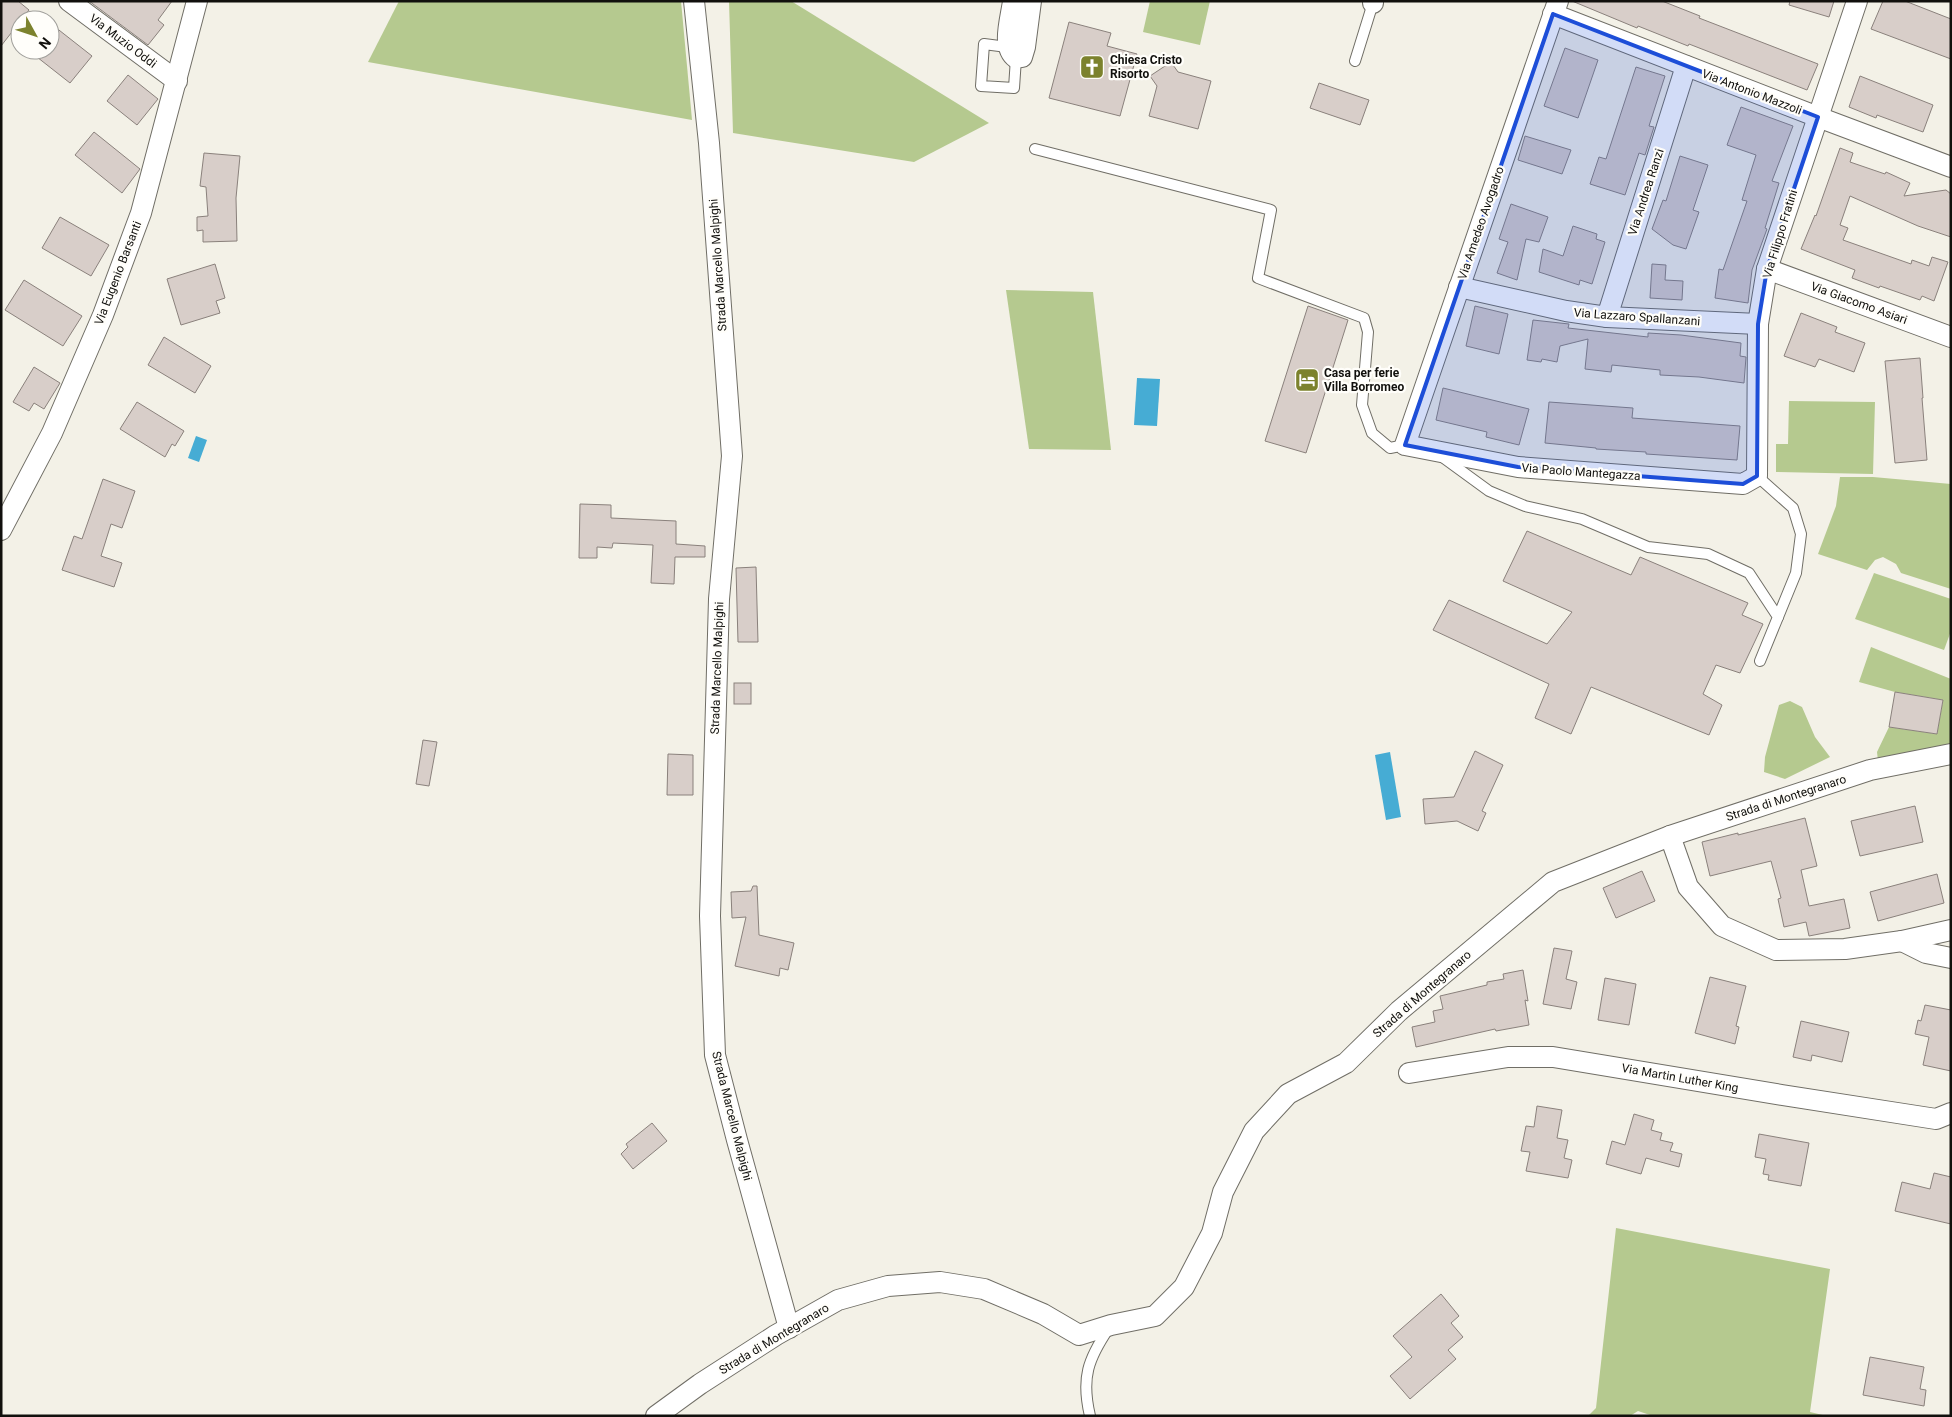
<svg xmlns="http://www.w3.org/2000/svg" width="1952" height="1417" font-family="Roboto,sans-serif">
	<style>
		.green { fill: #b5c98f }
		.water { fill: #46acd4 }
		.building { fill: #d8cec9; stroke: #8a817c }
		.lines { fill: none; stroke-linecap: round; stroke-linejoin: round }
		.service-casing { stroke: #706e66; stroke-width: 12 }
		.minor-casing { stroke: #706e66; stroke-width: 22 }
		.service { stroke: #fff; stroke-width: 10 }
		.minor { stroke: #fff; stroke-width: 20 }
		.marked { fill: #1d4ed8; fill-opacity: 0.2; stroke: #1d4ed8; stroke-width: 4; stroke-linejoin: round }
		.labels { text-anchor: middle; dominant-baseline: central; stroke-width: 4.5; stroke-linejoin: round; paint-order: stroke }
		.street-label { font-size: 12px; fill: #11100d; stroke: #fffefa }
		.poi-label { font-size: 12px; font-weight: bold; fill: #11100d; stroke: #fffefa; text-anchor: start }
	</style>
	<rect width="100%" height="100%" fill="#f3f1e7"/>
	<g class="green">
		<path d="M399,1H681L692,120L368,62Z"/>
		<path d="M729,1H791L989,123L914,162L733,133Z"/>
		<path d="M1150,1H1210L1200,45L1143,32Z"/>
		<path d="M1006,290L1093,292L1111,450L1029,449Z"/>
		<path d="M1789,401L1875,402L1873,474L1776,472V444H1788Z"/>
		<path d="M1840,477H1873L1951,484V589L1901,573L1896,564L1883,557L1875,560L1867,570L1818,554L1836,506Z"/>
		<path d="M1874,573L1951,599V631L1944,650L1855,619Z"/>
		<path d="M1871,647L1951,679V747L1878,761L1877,752L1889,727L1937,734L1943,700L1895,692L1859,682Z"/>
		<path d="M1790,701L1802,707L1815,737L1830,757L1785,779L1764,772L1765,757L1779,705Z"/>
		<path d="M1616,1228L1830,1269L1810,1412L1827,1416H1653L1638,1411L1630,1416H1588L1596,1408Z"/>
	</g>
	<g class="water">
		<path d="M1137,378L1160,379L1157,426L1134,425Z"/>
		<path d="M196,436L207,440L199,462L188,458Z"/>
		<path d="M1390,752L1401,817L1386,820L1375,755Z"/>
	</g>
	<g class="building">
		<path d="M1,1H18L29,10L1,46Z"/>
		<path d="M89,1H172L158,20L164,25L148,45Z"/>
		<path d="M1572,1H1662L1700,16L1699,18L1818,64L1807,90L1689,44L1688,46L1638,26L1637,28Z"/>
		<path d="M1790,1H1834L1829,17L1789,5Z"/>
		<path d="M1883,1H1905L1951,19V59L1871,29Z"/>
		<path d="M1069,22L1111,33L1107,46L1137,54L1120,116L1049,98Z"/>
		<path d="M50,23L92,56L70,83L28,50H50Z"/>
		<path d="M1565,48L1598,60L1578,118L1544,106Z"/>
		<path d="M1171,62L1178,72L1211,81L1198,129L1149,116L1157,86L1150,76Z"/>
		<path d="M1636,67L1665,76L1649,126L1654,127L1645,155L1639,153L1625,195L1590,184L1599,157L1606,159Z"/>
		<path d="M128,75L158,99L137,125L107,101Z"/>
		<path d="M1860,76L1933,105L1923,132L1877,115L1876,118L1849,107Z"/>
		<path d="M1319,83L1369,100L1360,125L1310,108Z"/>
		<path d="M1741,107L1793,126L1772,181L1779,183L1765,228L1767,229L1752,270L1748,303L1715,298L1719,269L1723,270L1747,201L1742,200L1756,155L1727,145Z"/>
		<path d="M94,132L140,169L122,193L75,155Z"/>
		<path d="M1525,136L1571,150L1562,174L1518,160Z"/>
		<path d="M1840,148L1853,153L1850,162L1885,174L1886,172L1910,183L1904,196L1946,190L1951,194V237L1918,226L1850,196L1840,225L1848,228L1843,240L1911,264L1912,260L1929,266L1932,257L1948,262L1934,301L1922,296L1920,300L1880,286L1879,288L1852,278L1855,270L1801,249L1815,215L1816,216Z"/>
		<path d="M204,153L240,156L236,198L237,241L203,242V230L197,231V217L208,216L206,187L200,186Z"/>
		<path d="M1680,156L1708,165L1693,210L1699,212L1686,249L1673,245L1652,229L1663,200L1666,201Z"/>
		<path d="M1511,204L1548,217L1539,242L1526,239L1517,280L1497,273L1508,242L1499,239Z"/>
		<path d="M60,217L109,245L91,276L42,248Z"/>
		<path d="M1573,226L1597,234L1596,239L1605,242L1592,284L1580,280L1579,285L1539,272L1543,249L1563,256Z"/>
		<path d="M215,264L225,298L216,301L220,313L181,325L167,279Z"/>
		<path d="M1652,264L1666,265L1665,280L1683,281L1682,300L1650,298Z"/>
		<path d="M24,280L82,316L63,346L5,310Z"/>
		<path d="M1308,306L1348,320L1306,453L1265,441Z"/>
		<path d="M1475,306L1508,314L1499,354L1466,346Z"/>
		<path d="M1801,313L1837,327L1835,332L1865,343L1854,372L1819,359L1815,367L1784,356Z"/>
		<path d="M1533,320L1569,324L1568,328L1648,337V333L1681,335L1741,343L1740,356L1746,357L1744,383L1699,377L1660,375V370L1612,365L1611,372L1585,369L1588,339L1560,346L1557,362L1542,359L1541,362L1527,360Z"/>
		<path d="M164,337L211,366L195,393L148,365Z"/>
		<path d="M1920,358L1923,398H1922L1927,460L1895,463L1885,361Z"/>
		<path d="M34,367L60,383L44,409L34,403L29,411L13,402Z"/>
		<path d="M1443,388L1529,409L1519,445L1486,437L1487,432L1436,420Z"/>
		<path d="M137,402L184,431L175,446L172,444L165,457L120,429Z"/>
		<path d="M1549,402L1633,408L1632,418L1740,426L1737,460L1646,454V452L1596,449V448L1545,443Z"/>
		<path d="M103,479L135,491L122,528L111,524L101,556L122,563L114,587L62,570L74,536L82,539Z"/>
		<path d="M580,504L611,505V518L676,521V544L705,546V557H675L674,584L651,583L653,545L613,543L612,548L597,547V558H579Z"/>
		<path d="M1527,531L1631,575L1640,557L1748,603L1742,615L1763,624L1740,673L1716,665L1703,694L1722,705L1709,735L1591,687L1571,734L1535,718L1549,684L1433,630L1449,600L1547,644L1572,612L1503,581Z"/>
		<path d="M756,567L758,642H738L736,568Z"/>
		<rect x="734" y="683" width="17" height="21"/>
		<path d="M1895,692L1943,700L1937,734L1889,727Z"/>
		<path d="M423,740L437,742L429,786L416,784Z"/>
		<path d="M1475,751L1503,765L1482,811L1486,813L1478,831L1457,821L1425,824L1423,799L1454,797Z"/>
		<path d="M668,754L693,755V795H667Z"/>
		<path d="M1915,806L1923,842L1860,856L1851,821Z"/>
		<path d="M1805,818L1817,866L1801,870L1809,906L1844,899L1850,928L1809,936L1806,922L1784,927L1778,899L1781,898L1771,861L1710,876L1702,842L1738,833V835Z"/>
		<path d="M1642,871L1655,901L1616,918L1603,888Z"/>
		<path d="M1937,874L1944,903L1878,921L1870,892Z"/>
		<path d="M753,886H757L759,935L794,943L788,970L780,968L779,976L735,966L746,917L732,918L731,892L751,891Z"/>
		<path d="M1554,948L1572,951L1566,979L1577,982L1571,1009L1543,1004Z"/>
		<path d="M1523,970L1528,1001L1525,1000L1529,1025L1496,1031L1495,1029L1416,1047L1412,1027L1435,1022L1433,1011L1443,1009L1440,996L1487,985V982L1504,979L1503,974Z"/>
		<path d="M1710,977L1746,986L1736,1026L1739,1027L1735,1044L1695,1033Z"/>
		<path d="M1605,978L1636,984L1629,1025L1598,1020Z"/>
		<path d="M1925,1005L1951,1010V1071L1923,1065L1929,1037L1915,1034L1918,1020L1921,1021Z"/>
		<path d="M1801,1021L1849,1032L1842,1062L1812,1055L1811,1061L1793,1057Z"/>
		<path d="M1537,1106L1562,1110L1557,1138L1568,1140L1564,1158L1572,1160L1568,1178L1526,1171L1530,1152L1521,1151L1526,1126L1534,1127Z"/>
		<path d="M1634,1114L1654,1120L1651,1130L1662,1133L1660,1140L1673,1143L1670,1151L1682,1154L1679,1167L1646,1158L1641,1174L1606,1164L1612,1141L1625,1145Z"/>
		<path d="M652,1123L667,1141L633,1169L621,1154L628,1147L626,1144Z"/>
		<path d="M1759,1134L1809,1143L1801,1186L1768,1180L1769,1175L1763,1174L1766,1159L1755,1157Z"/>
		<path d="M1934,1173L1951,1177V1224L1895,1211L1902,1182L1930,1189Z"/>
		<path d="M1441,1294L1459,1316L1451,1323L1463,1337L1448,1350L1456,1359L1410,1399L1390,1376L1412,1357L1393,1336Z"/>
		<path d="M1870,1357L1924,1367L1920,1389L1926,1390L1924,1406L1863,1395Z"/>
	</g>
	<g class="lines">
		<defs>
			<g id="service">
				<path d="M1007,47L984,44L981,86L1014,88L1016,58"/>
				<path d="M1355,61L1373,3"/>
				<path d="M1035,149L1271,210L1258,278L1364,318L1368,332L1362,405L1372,433L1390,448L1405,445"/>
				<path d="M1441,456L1489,491L1525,506L1582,519L1648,547L1708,554L1749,573L1778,617L1760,661"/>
				<path d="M1757,476L1793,508L1801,534L1796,573L1778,617"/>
				<path d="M1090,1416C1081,1378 1088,1359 1109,1328"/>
			</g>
			<g id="minor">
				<path d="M69,1L177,81"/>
				<path d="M694,1L709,143L732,456L719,599L710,916L715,1055L737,1140L789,1328"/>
				<path d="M1013,1C1011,18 1001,47 1016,58L1022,57L1025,47L1031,1"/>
				<path d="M1558,1L1405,445L1518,467L1743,484L1757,476L1758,324L1767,269L1857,1"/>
				<path d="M1373,3V1"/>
				<path d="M1553,14L1818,117L1951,167"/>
				<path d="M1767,269L1951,337"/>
				<path d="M1459,287L1566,311L1607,317L1758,324"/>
				<path d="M1607,317L1686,66"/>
				<path d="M1,530L52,433L103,315L141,213L197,1"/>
				<path d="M1670,836L1688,887L1722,926L1776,950L1845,949L1902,941L1951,930"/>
				<path d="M1902,941L1926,953L1951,958"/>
				<path d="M1409,1073L1508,1057H1553L1782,1095L1936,1119L1951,1113"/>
				<path d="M656,1416L700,1384L776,1335L838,1300L888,1286L940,1282L984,1289L1043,1314L1079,1335L1111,1325L1155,1316L1184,1287L1212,1233L1223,1192L1254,1131L1288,1094L1346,1063L1399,1011L1553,882L1670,836L1870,770L1951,754"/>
			</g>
		</defs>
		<use href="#service" class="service-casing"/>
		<use href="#minor" class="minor-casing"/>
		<use href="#service" class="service"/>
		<use href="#minor" class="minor"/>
	</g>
	<path class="marked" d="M1553,14L1818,117L1767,269L1758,324L1757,476L1743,484L1518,467L1405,445Z"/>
	<defs>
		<symbol id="church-square" viewBox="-11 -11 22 22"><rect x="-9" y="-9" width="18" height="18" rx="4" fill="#7c822d" stroke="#fffefa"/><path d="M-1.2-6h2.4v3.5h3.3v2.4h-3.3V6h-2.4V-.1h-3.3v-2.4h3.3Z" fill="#fff"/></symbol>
		<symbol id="hotel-square" viewBox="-11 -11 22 22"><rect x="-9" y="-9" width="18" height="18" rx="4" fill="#7c822d" stroke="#fffefa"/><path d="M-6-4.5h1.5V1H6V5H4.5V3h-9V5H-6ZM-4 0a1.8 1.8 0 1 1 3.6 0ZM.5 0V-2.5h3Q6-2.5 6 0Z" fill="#fff"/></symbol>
	</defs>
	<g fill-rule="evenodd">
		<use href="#church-square" x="1078" y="53" width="28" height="28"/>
		<use href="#hotel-square" x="1293" y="366" width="28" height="28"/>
	</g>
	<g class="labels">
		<g class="street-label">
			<text transform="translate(123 41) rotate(37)">Via Muzio Oddi</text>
			<text transform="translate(1752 92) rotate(21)">Via Antonio Mazzoli</text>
			<text transform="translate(1646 192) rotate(-72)">Via Andrea Ranzi</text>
			<text transform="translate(1481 223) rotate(-71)">Via Amedeo Avogadro</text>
			<text transform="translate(1780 234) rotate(-73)">Via Filippo Fratini</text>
			<text transform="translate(718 265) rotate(-94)">Strada Marcello Malpighi</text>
			<text transform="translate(118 273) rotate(-69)">Via Eugenio Barsanti</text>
			<text transform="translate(1859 303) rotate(20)">Via Giacomo Asiari</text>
			<text transform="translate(1637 317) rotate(4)">Via Lazzaro Spallanzani</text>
			<text transform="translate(1581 472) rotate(4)">Via Paolo Mantegazza</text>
			<text transform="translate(717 668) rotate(-88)">Strada Marcello Malpighi</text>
			<text transform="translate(1786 798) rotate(-18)">Strada di Montegranaro</text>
			<text transform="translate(1422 994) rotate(-41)">Strada di Montegranaro</text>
			<text transform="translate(1680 1078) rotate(10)">Via Martin Luther King</text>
			<text transform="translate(732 1116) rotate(76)">Strada Marcello Malpighi</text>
			<text transform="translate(774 1339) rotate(-31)">Strada di Montegranaro</text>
		</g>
		<g class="poi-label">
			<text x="1110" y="60">Chiesa Cristo<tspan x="1110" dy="14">Risorto</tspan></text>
			<text x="1324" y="373">Casa per ferie<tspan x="1324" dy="14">Villa Borromeo</tspan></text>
		</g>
	</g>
	<rect width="1952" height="1417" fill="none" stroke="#11100d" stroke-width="5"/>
	<g transform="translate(35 35) rotate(130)"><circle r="24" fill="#fffefa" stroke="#a09f9b"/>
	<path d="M0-4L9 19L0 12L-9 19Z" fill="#7c822d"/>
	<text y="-8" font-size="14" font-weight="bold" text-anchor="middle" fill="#11100d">N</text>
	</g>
</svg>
